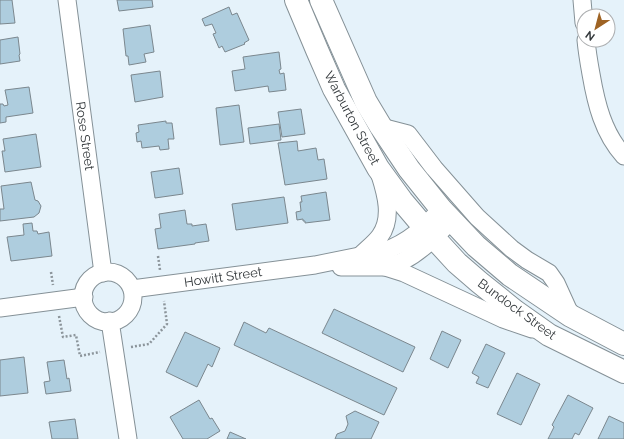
<svg xmlns="http://www.w3.org/2000/svg" width="624" height="439" font-family="Raleway,sans-serif">
	<style>
		.building { fill: #aecdde; stroke: #7b878e }
		.lines { fill: none; stroke-linecap: round; stroke-linejoin: round }
		.minor-casing { stroke: #859197; stroke-width: 19 }
		.major-casing { stroke: #859197; stroke-width: 24 }
		.path { stroke: #8c959b; stroke-width: 2.5; stroke-dasharray: 2 2; stroke-linecap: butt }
		.minor { stroke: #fff; stroke-width: 17 }
		.major { stroke: #fff; stroke-width: 22 }
		.labels { text-anchor: middle; dominant-baseline: central; stroke-width: 3; stroke-linejoin: round; paint-order: stroke }
		.street-label { font-size: 13px; fill: #33383b; stroke: #fff }
	</style>
	<rect width="100%" height="100%" fill="#e5f2fa"/>
	<g class="building">
		<path d="M0,0H12L15,23L0,24Z"/>
		<path d="M117,0H152L153,7L119,11Z"/>
		<path d="M229,7L232,15L237,13L249,40L244,43L245,44L225,52L222,46L219,48L213,34L216,33L212,24L205,26L202,19Z"/>
		<path d="M150,25L154,52L144,54L146,62L129,65L128,56H126L123,29Z"/>
		<path d="M18,37L20,54L19,55L20,61L0,64V40Z"/>
		<path d="M279,52L281,69L279,70L280,74L284,73L286,90L269,92L268,86L235,91L232,71L245,69L243,57Z"/>
		<path d="M160,71L163,97L135,102L131,75Z"/>
		<path d="M29,87L33,113L6,117V122L0,123V104H3L4,106L8,105L5,90Z"/>
		<path d="M239,105L244,142L220,145L216,108Z"/>
		<path d="M301,109L305,134L282,137L278,112Z"/>
		<path d="M166,121V123H172L174,139H168L169,149L160,150L159,146L142,148L141,141L137,142L136,133L139,132L138,125Z"/>
		<path d="M279,124L281,140L250,144L248,128Z"/>
		<path d="M36,134L41,167L5,172L2,151H5L3,139Z"/>
		<path d="M297,141L298,151L316,148L318,160L324,159L327,179L285,185L278,143Z"/>
		<path d="M179,168L183,194L155,198L151,172Z"/>
		<path d="M31,182L35,200L38,201L41,206L39,213L34,217L0,221V209H4L1,186Z"/>
		<path d="M326,192L330,220L305,223V221H303V219L297,220L296,212L301,211L300,202H302L301,196Z"/>
		<path d="M284,197L288,223L236,230L232,204Z"/>
		<path d="M185,210L187,224H192V226L206,224L209,241L195,243V244L158,249L155,229L161,228L159,214Z"/>
		<path d="M32,223L33,231H37L38,234L49,232L52,256L11,261L7,237L24,235L23,224Z"/>
		<path d="M334,309L415,347L403,372L322,333Z"/>
		<path d="M244,322L266,333L269,328L397,388L384,415L234,345Z"/>
		<path d="M442,331L461,340L448,368L430,359Z"/>
		<path d="M185,332L220,348L212,367L208,364L197,387L166,372Z"/>
		<path d="M486,344L505,353L488,388L476,383L479,377L472,373Z"/>
		<path d="M24,357L28,393L0,396V360Z"/>
		<path d="M64,360L67,379L69,378L71,391L46,394L44,382L50,381L47,362Z"/>
		<path d="M517,373L540,384L521,425L497,414Z"/>
		<path d="M568,395L593,408L579,435L575,433L572,439H548L554,427L552,425Z"/>
		<path d="M199,400L210,419L212,418L220,431L207,439H183L170,417Z"/>
		<path d="M355,411L379,422L371,439H335L337,434L345,431L348,424L346,416Z"/>
		<path d="M609,416L624,423V439H598Z"/>
		<path d="M75,419L78,439H52L49,422Z"/>
		<path d="M230,432L246,439H227Z"/>
	</g>
	<g class="lines">
		<defs>
			<g id="minor">
				<path d="M67,0L103,273"/>
				<path d="M582,0L584,23"/>
				<path d="M586,40C587,51 589,63 591,74C596,103 603,133 624,156"/>
				<path d="M381,127L408,134L434,168L477,217L512,249L527,260L549,273L556,283L571,316"/>
				<path d="M360,256C367,249 375,243 380,236C393,218 386,194 380,175"/>
				<path d="M341,267H385L404,273L503,319L532,329"/>
				<path d="M385,267C391,265 397,264 403,261C422,251 437,235 452,220"/>
				<circle cx="108" cy="297" r="25"/>
				<path d="M132,289L315,265L384,251C408,243 425,227 441,209"/>
				<path d="M0,308L84,297"/>
				<path d="M110,321L128,439"/>
			</g>
			<g id="major">
				<path d="M296,0L317,50L334,89L378,168L402,201L424,227L457,263L479,282L515,311L549,335L624,372"/>
				<path d="M321,0L366,102L381,127L409,169L441,209L476,246L510,275L571,316L624,344"/>
			</g>
		</defs>
		<use href="#minor" class="minor-casing"/>
		<use href="#major" class="major-casing"/>
		<g class="path">
			<path d="M158,256L160,270"/>
			<path d="M51,272L53,285"/>
			<path d="M59,316L63,337L76,335L80,356L100,352"/>
			<path d="M131,347L149,344L167,324L164,301"/>
		</g>
		<use href="#minor" class="minor"/>
		<use href="#major" class="major"/>
	</g>
	<g class="labels">
		<g class="street-label">
			<text transform="translate(352 118) rotate(62)">Warburton Street</text>
			<text transform="translate(85 136) rotate(82)">Rose Street</text>
			<text transform="translate(223 277) rotate(-8)">Howitt Street</text>
			<text transform="translate(517 309) rotate(36)">Bundock Street</text>
		</g>
	</g>
	<g transform="translate(596 28) rotate(216)"><circle r="19" fill="#ffffff" stroke="#adafb1"/>
	<path d="M0-3L7 15L0 10L-7 15Z" fill="#9e6324"/>
	<text y="-6" font-size="11" font-weight="bold" text-anchor="middle" fill="#33383b">N</text>
	</g>
</svg>
